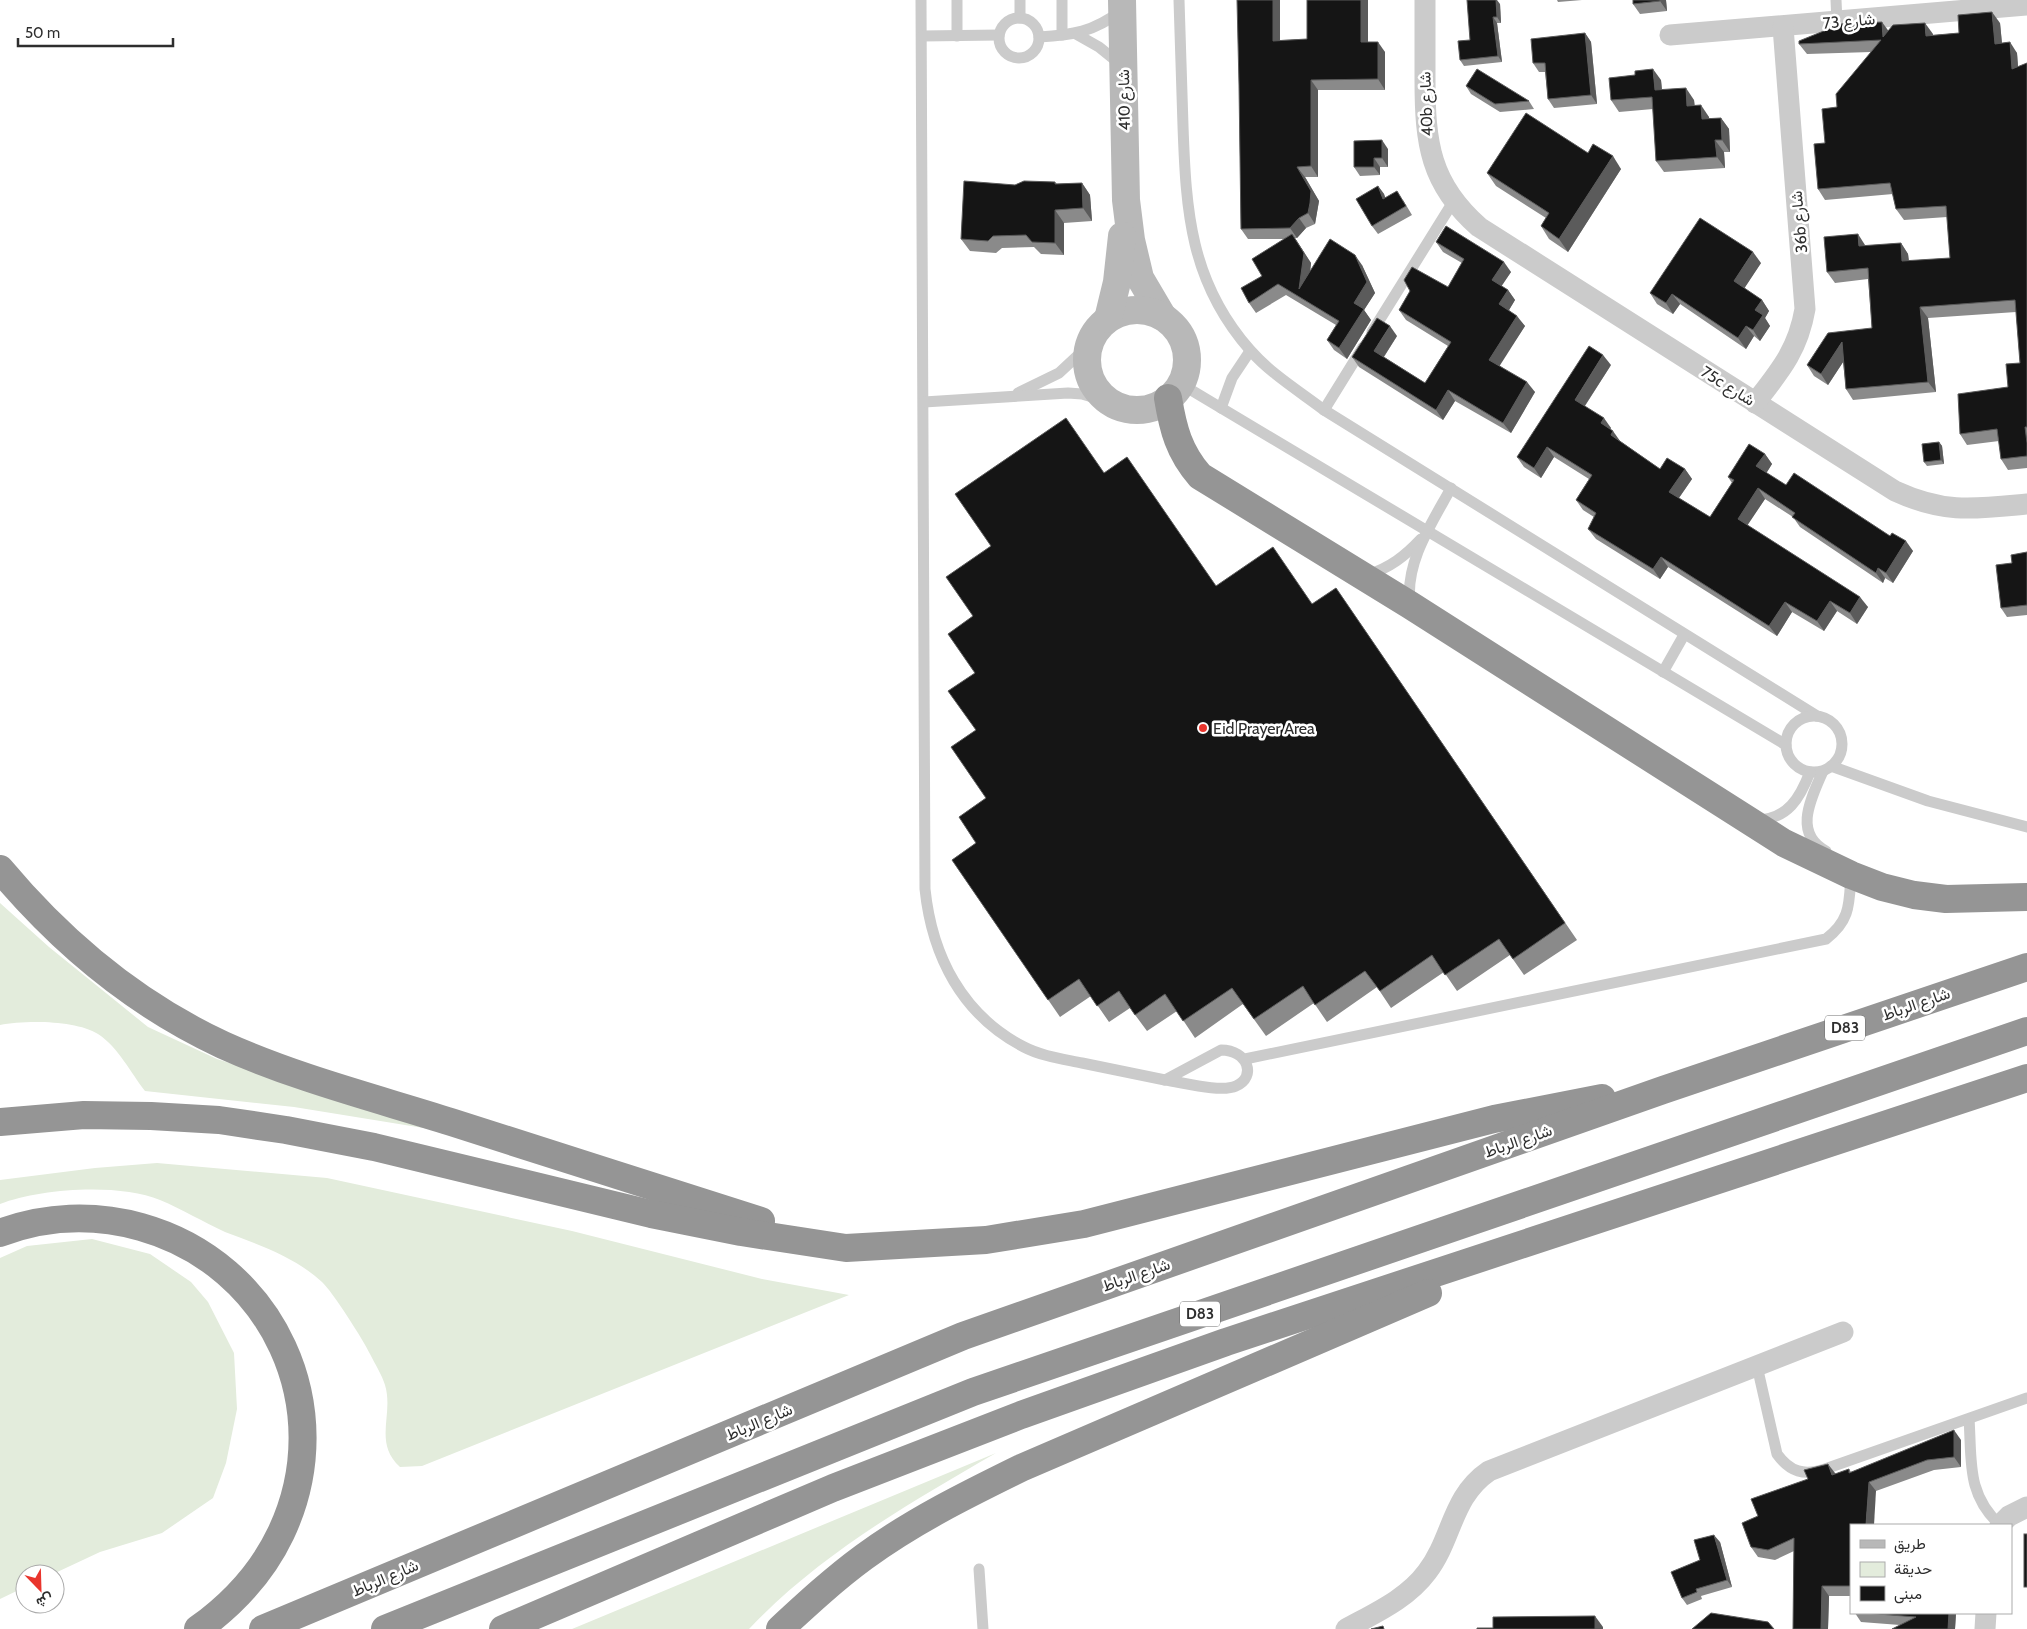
<svg xmlns="http://www.w3.org/2000/svg" width="2027" height="1629" font-family="Cabin,Vazirmatn,sans-serif">
	<style>
		.green { fill: #e3ecdc }
		.lines { fill: none; stroke-linecap: round; stroke-linejoin: round }
		.lane { stroke: #cbcbcb; stroke-width: 11 }
		.street { stroke: #cbcbcb; stroke-width: 21 }
		.secondary { stroke: #b8b8b8; stroke-width: 28 }
		.highway { stroke: #959595; stroke-width: 28 }
		.wall { fill: #8a8a8a }
		.shaded-wall { fill: #5b5b5b }
		.building { fill: #151515; stroke: #5b5b5b }
		.poi-dot { fill: #e9352d; stroke: #fff; stroke-width: 2 }
		.labels { text-anchor: middle; dominant-baseline: central; stroke-width: 5; stroke-linejoin: round; paint-order: stroke }
		.shield { fill: #fff; stroke: #6d6d6d; stroke-width: 1 }
		.shield-label { font-size: 15px; font-weight: bold; fill: #2e2e2e }
		.street-label { font-size: 16px; fill: #2e2e2e; stroke: #fff }
		.poi-label { font-size: 16px; fill: #2e2e2e; stroke: #fff; text-anchor: start }
	</style>
	<rect width="100%" height="100%" fill="#fff"/>
	<g class="green">
		<path d="M0,903L49,947L148,1027L217,1059L442,1131L294,1107L145,1091C131,1073 118,1047 98,1034C76,1020 25,1020 0,1025Z"/>
		<path d="M157,1163L327,1178L572,1231L762,1279L849,1295L422,1466L400,1467C373,1442 394,1415 385,1385C382,1375 375,1364 370,1354C364,1341 332,1291 322,1282C295,1257 259,1245 225,1232C203,1222 182,1209 160,1200C120,1183 40,1188 0,1204V1180L95,1168Z"/>
		<path d="M92,1239L150,1254L191,1282L208,1302L234,1353L237,1409L226,1463L213,1498L162,1533L100,1552L53,1574H25V1587L0,1599V1258L27,1246Z"/>
		<path d="M996,1453C908,1504 820,1554 749,1629H572Z"/>
	</g>
	<g class="lines">
		<g class="lane">
			<path d="M921,0L925,889C932,956 962,1015 1024,1047C1041,1056 1063,1059 1082,1063C1110,1069 1137,1074 1165,1080"/>
			<path d="M1020,0V18"/>
			<path d="M1179,0C1180,42 1182,84 1183,126C1186,211 1190,282 1250,350C1270,373 1299,391 1324,410L1817,716"/>
			<path d="M1836,0L1837,22"/>
			<circle cx="1019" cy="38" r="20"/>
			<path d="M1076,34L1099,47L1120,64"/>
			<path d="M1062,35V0"/>
			<path d="M922,36L999,35"/>
			<path d="M957,36V0"/>
			<path d="M1039,37C1073,35 1093,32 1121,11"/>
			<path d="M1372,332L1453,202"/>
			<path d="M1181,384L1786,745"/>
			<path d="M1018,393L1059,373L1088,346"/>
			<path d="M924,402L1068,393L1082,394L1109,402"/>
			<path d="M1221,408L1232,378L1250,351"/>
			<path d="M1324,410L1363,347"/>
			<path d="M1367,575C1390,568 1405,556 1421,539"/>
			<path d="M1410,603C1405,562 1432,523 1451,488"/>
			<path d="M1663,672L1684,635"/>
			<circle cx="1814" cy="744" r="28"/>
			<path d="M1831,766L1928,801L2027,827"/>
			<path d="M1823,771C1812,797 1792,833 1826,851"/>
			<path d="M1757,820C1788,819 1800,798 1810,772"/>
			<path d="M1221,1050C1248,1050 1257,1077 1236,1086C1221,1093 1181,1082 1165,1080Z"/>
			<path d="M1245,1059L1826,939C1851,920 1849,903 1851,875"/>
			<path d="M1757,1366L1777,1454C1790,1472 1804,1476 1825,1469L2027,1398"/>
			<path d="M1969,1419C1972,1460 1966,1494 2000,1525"/>
			<path d="M979,1569L983,1629"/>
		</g>
		<g class="street">
			<path d="M1425,0C1425,27 1425,53 1425,80C1425,143 1430,184 1479,227L1895,491C1945,514 1975,509 2027,504"/>
			<path d="M1670,35L2027,5"/>
			<path d="M1755,403C1780,371 1798,350 1805,309L1783,27"/>
			<path d="M2000,1525L2009,1516L2027,1507"/>
			<path d="M1346,1629C1375,1613 1407,1599 1427,1572C1453,1538 1451,1497 1489,1471L1843,1332"/>
			<path d="M1985,1629L1986,1613"/>
		</g>
		<g class="secondary">
			<path d="M1122,0L1126,200L1131,240L1140,278L1163,317"/>
			<circle cx="1137" cy="360" r="50"/>
			<path d="M1108,319L1117,282L1122,236"/>
		</g>
		<g class="highway">
			<path d="M1168,398C1173,429 1179,452 1200,476L1410,605L1784,843L1851,875L1882,887L1914,895L1946,899L2027,897"/>
			<path d="M0,869C62,943 135,1004 223,1045C296,1078 375,1098 451,1122C554,1155 658,1188 761,1221"/>
			<path d="M0,1122L84,1115L151,1116L219,1120L286,1130L374,1147L651,1214L741,1232L846,1248L986,1240L1084,1224L1494,1119L1602,1098"/>
			<path d="M0,1233C45,1216 94,1214 141,1227C273,1264 340,1408 281,1533C262,1573 233,1604 198,1629"/>
			<path d="M263,1629L963,1336L1663,1090L2027,967"/>
			<path d="M385,1629L973,1392L2027,1031"/>
			<path d="M503,1629L833,1488L1021,1415L1226,1342L2027,1078"/>
			<path d="M780,1629C807,1604 834,1579 864,1557C913,1521 968,1494 1021,1468L1428,1293"/>
		</g>
	</g>
	<g class="wall">
		<path d="M1280,0V40L1307,39L1368,0V42L1385,52V90H1318V177H1305L1319,201L1315,224L1306,228L1297,238H1295L1311,263L1310,272L1362,265L1375,293L1364,310L1371,320L1347,359L1334,350L1327,340L1336,325L1286,295L1256,313L1249,303L1262,276L1286,239H1248L1241,229L1239,85Z"/>
		<path d="M1557,0H1582L1558,2Z"/>
		<path d="M1666,0L1667,11L1640,14L1633,4Z"/>
		<path d="M1500,4L1501,23H1497L1502,62L1464,66L1460,60L1470,40Z"/>
		<path d="M2000,23L2002,43L2017,53L2018,67L2027,63V468L2008,470L2001,459L1999,441L1967,445L1960,434L2008,387L2020,363L2016,312L1928,318L1936,392L1853,400L1846,389L1843,362L1828,385L1814,376L1807,365L1872,328L1868,279L1835,283L1827,272L1865,245V246L1901,243L1908,254L1909,261L1950,258L1947,217L1904,220L1896,209L1893,194L1825,200L1818,189L1825,143L1837,107L1871,52L1807,54L1799,44L1889,31L1933,34V35L1959,33Z"/>
		<path d="M1585,33L1591,42L1597,104L1554,108L1548,99L1545,72H1539L1533,63Z"/>
		<path d="M1661,80L1662,90L1694,100L1695,106L1709,117V118H1721L1729,129L1730,152H1724L1725,168L1664,172L1656,161L1653,109L1619,112L1611,100Z"/>
		<path d="M1466,86L1529,101L1534,109L1500,112L1471,94Z"/>
		<path d="M1388,149V167H1380V175L1360,176L1354,167Z"/>
		<path d="M1588,153L1621,169L1568,252L1549,239L1541,226L1546,218L1496,186L1487,173Z"/>
		<path d="M1055,182L1057,184L1082,183L1090,195L1092,221L1064,223V255L1041,254L1034,247L1002,248L996,253L970,251L961,239L1015,185Z"/>
		<path d="M1378,186L1384,194L1385,198L1403,200L1412,215L1378,234L1372,226Z"/>
		<path d="M1436,242L1511,272L1501,286L1508,290L1515,300L1509,310L1525,326L1499,365L1535,392L1511,433L1455,401L1443,420L1359,367L1352,357L1397,336L1384,357L1425,383L1448,346L1406,320L1399,310L1410,291L1448,287L1462,263L1443,252Z"/>
		<path d="M1761,263L1744,288L1762,300L1769,311L1765,318L1770,326L1760,341L1754,336L1746,349L1680,304L1673,314L1657,304L1650,293Z"/>
		<path d="M1611,365L1585,406L1611,428L1610,429L1620,441L1660,469H1685L1692,479L1679,498L1710,517L1732,483L1728,477L1765,454L1772,464L1766,473L1786,485L1890,536L1913,551L1893,583L1885,578L1883,583L1800,527L1793,517L1765,499L1747,525L1868,607L1857,624L1837,611L1824,631L1792,612L1777,636L1668,567L1660,579L1596,539L1588,529L1594,517L1583,510L1576,500L1589,479L1554,457L1541,478L1524,467L1517,457Z"/>
		<path d="M1939,442L1942,446L1944,464L1927,466L1924,462Z"/>
		<path d="M1104,473L1216,586L1313,604L1336,588L1577,940L1524,975L1510,955L1457,991L1444,972L1391,1008L1377,987L1327,1022L1314,1003L1266,1036L1243,1004L1195,1038L1177,1011L1147,1031L1130,1008L1109,1022L1091,996L1060,1017L952,860L976,843L986,798L976,730L975,673Z"/>
		<path d="M2027,552V615L2007,617L2001,608L2012,563Z"/>
		<path d="M1961,1440V1467L1934,1470L1876,1491L1851,1525V1596H1829L1828,1629H1793L1794,1551L1775,1560L1758,1557L1751,1547L1758,1516L1835,1474L1849,1469L1851,1472Z"/>
		<path d="M1720,1542L1732,1587L1701,1596L1702,1599L1687,1605L1682,1598L1700,1560Z"/>
		<path d="M1855,1613H1956L1955,1629H1892L1900,1625L1861,1622Z"/>
	</g>
	<g class="shaded-wall">
		<path d="M1273,0H1280V51L1273,41Z"/>
		<path d="M1361,0H1368V52L1361,42Z"/>
		<path d="M1496,0H1497L1500,4L1501,23L1497,17Z"/>
		<path d="M1660,0H1666L1667,11L1660,1Z"/>
		<path d="M1992,12L2000,23L2003,55L1995,44Z"/>
		<path d="M1493,17L1497,23L1502,62L1498,56Z"/>
		<path d="M1882,22L1890,33L1883,37Z"/>
		<path d="M1925,23L1933,34L1934,47L1926,36Z"/>
		<path d="M1585,33L1591,42L1597,104L1591,95Z"/>
		<path d="M1378,42L1385,52V90L1378,79Z"/>
		<path d="M2010,42L2017,53L2019,80L2012,69Z"/>
		<path d="M1653,69L1661,80L1663,102L1655,90Z"/>
		<path d="M1311,80L1318,90V177L1311,166Z"/>
		<path d="M1686,88L1694,100L1695,118L1687,106Z"/>
		<path d="M1701,105L1709,117L1710,130L1702,119Z"/>
		<path d="M1721,118L1729,129L1730,152L1722,140Z"/>
		<path d="M1382,140L1388,149V167L1382,158Z"/>
		<path d="M1715,140L1724,152L1725,168L1717,157Z"/>
		<path d="M1613,156L1621,169L1568,252L1559,239Z"/>
		<path d="M1374,158L1380,167V175L1374,167Z"/>
		<path d="M1297,167L1305,177L1319,201L1315,224L1308,213Z"/>
		<path d="M1082,183L1090,195L1092,221L1083,208Z"/>
		<path d="M1378,186L1384,194L1389,208L1383,199Z"/>
		<path d="M1055,210L1064,223V255L1055,243Z"/>
		<path d="M1299,218L1306,228L1297,238L1290,228Z"/>
		<path d="M1292,234L1311,263L1307,300L1299,289Z"/>
		<path d="M1858,234L1865,245L1866,257L1859,246Z"/>
		<path d="M1901,243L1908,254L1910,272L1902,261Z"/>
		<path d="M1753,252L1761,263L1742,292L1734,281Z"/>
		<path d="M1355,255L1362,265L1375,293L1364,310L1371,320L1347,359L1339,348L1354,303Z"/>
		<path d="M1504,262L1511,272L1499,290L1492,280Z"/>
		<path d="M1508,290L1515,300L1506,315L1499,304Z"/>
		<path d="M1672,294L1680,304L1673,314L1666,303Z"/>
		<path d="M1762,300L1769,311L1765,318L1770,326L1760,341L1753,330L1755,310Z"/>
		<path d="M1920,307L1928,318L1936,392L1928,382Z"/>
		<path d="M1517,316L1525,326L1497,370L1489,360Z"/>
		<path d="M1390,326L1397,336L1381,361L1374,351Z"/>
		<path d="M1746,326L1754,336L1746,349L1738,338Z"/>
		<path d="M1842,342L1849,353L1828,385L1821,374Z"/>
		<path d="M1603,355L1611,365L1582,410L1575,400Z"/>
		<path d="M1527,382L1535,392L1511,433L1503,423Z"/>
		<path d="M1448,390L1455,401L1443,420L1436,410Z"/>
		<path d="M1604,418L1611,428L1608,433L1601,423Z"/>
		<path d="M1613,431L1620,441L1611,435Z"/>
		<path d="M1939,442L1942,446L1944,464L1941,460Z"/>
		<path d="M1547,447L1554,457L1541,478L1534,468Z"/>
		<path d="M1765,454L1772,464L1764,477L1756,466Z"/>
		<path d="M1685,469L1692,479L1676,502L1669,492Z"/>
		<path d="M1758,488L1765,499L1745,529L1738,519Z"/>
		<path d="M1906,541L1913,551L1893,583L1886,573Z"/>
		<path d="M1661,557L1668,567L1660,579L1653,569Z"/>
		<path d="M1878,568L1885,578L1883,583L1876,573Z"/>
		<path d="M1860,597L1868,607L1857,624L1850,613Z"/>
		<path d="M1830,601L1837,611L1824,631L1817,621Z"/>
		<path d="M1785,602L1792,612L1777,636L1769,626Z"/>
		<path d="M1954,1430L1961,1440V1467L1954,1457Z"/>
		<path d="M1828,1464L1835,1473L1839,1485L1832,1475Z"/>
		<path d="M1869,1482L1876,1491L1874,1525H1866Z"/>
		<path d="M1714,1535L1720,1542L1732,1587L1727,1580Z"/>
		<path d="M1822,1586L1829,1596L1828,1629H1821Z"/>
		<path d="M1949,1613H1956L1955,1629H1948Z"/>
		<path d="M1595,1616L1603,1627V1629H1595Z"/>
	</g>
	<g class="building">
		<path d="M1237,0H1273V41L1307,39V0H1361V42H1378V79L1311,80V166L1297,167L1311,191L1310,203L1308,213L1299,218L1290,228L1241,229L1239,85Z"/>
		<path d="M1467,0H1496L1497,17H1493L1498,56L1460,60L1458,41L1470,40Z"/>
		<path d="M1633,0H1660V1L1633,4Z"/>
		<path d="M1992,12L1995,44L2010,42L2012,69L2027,63V427H2025L2027,443V456L2001,459L1997,429L1960,434L1958,394L2008,387L2006,364L2020,363L2015,300L1920,307L1928,382L1846,389L1842,342L1821,374L1807,365L1828,333L1872,328L1868,268L1827,272L1824,237L1858,234L1859,246L1901,243L1902,261L1950,258L1946,206L1896,209L1890,183L1818,189L1814,144L1825,143L1822,109L1837,107L1836,94L1881,40L1799,44V41L1841,24L1882,22L1883,37L1893,25L1925,23L1926,36L1959,33L1958,15Z"/>
		<path d="M1585,33L1591,95L1548,99L1545,63H1533L1531,39Z"/>
		<path d="M1477,69L1529,101L1495,104L1466,86Z"/>
		<path d="M1653,69L1655,90L1686,88L1687,106L1701,105L1702,119L1721,118L1722,140H1715L1717,157L1656,161L1652,97L1611,100L1609,78L1635,75V71Z"/>
		<path d="M1526,113L1588,153L1593,144L1613,156L1559,239L1541,226L1549,213L1487,173Z"/>
		<path d="M1382,140V158H1374V167H1354V141Z"/>
		<path d="M964,181L1015,185L1024,181L1055,182V184L1082,183L1083,208L1055,210V243L1032,242L1026,235L993,236L988,241L961,239Z"/>
		<path d="M1378,186L1383,199L1397,191L1406,206L1372,226L1356,199Z"/>
		<path d="M1700,218L1753,252L1734,281L1762,300L1755,310L1763,315L1753,330L1746,326L1738,338L1672,294L1666,303L1650,293Z"/>
		<path d="M1446,226L1504,262L1492,280L1508,290L1499,304L1517,316L1489,360L1527,382L1503,423L1448,390L1436,410L1352,357L1377,318L1390,326L1374,351L1425,383L1451,342L1399,310L1410,291L1404,280L1412,267L1448,287L1464,259L1436,242Z"/>
		<path d="M1292,234L1304,253L1299,289L1330,239L1355,255L1367,282L1354,303L1364,309L1339,348L1327,340L1339,321L1278,284L1249,303L1241,288L1262,276L1252,259Z"/>
		<path d="M1589,346L1603,355L1575,400L1604,418L1601,423L1613,431L1611,435L1660,469L1667,458L1685,469L1669,492L1710,517L1734,480L1728,477L1749,444L1765,454L1756,466L1786,485L1794,473L1890,536L1892,533L1906,541L1886,573L1878,568L1876,573L1792,517L1795,513L1758,488L1738,519L1860,597L1850,613L1830,601L1817,621L1785,602L1769,626L1661,557L1653,569L1588,529L1596,513L1576,500L1592,475L1547,447L1534,468L1517,457Z"/>
		<path d="M1066,418L1104,473L1127,457L1216,586L1273,547L1312,604L1336,588L1565,923L1513,959L1499,939L1445,975L1432,955L1380,991L1365,971L1315,1005L1303,986L1254,1019L1232,988L1183,1021L1165,994L1135,1015L1119,991L1097,1006L1079,979L1048,1000L952,860L976,843L959,817L986,798L951,747L976,730L948,691L975,673L948,634L973,616L946,577L991,546L955,494Z"/>
		<path d="M1939,442L1941,460L1924,462L1922,444Z"/>
		<path d="M2027,552V605L2001,608L1996,565L2012,563L2011,555Z"/>
		<path d="M1954,1430V1457L1927,1460L1869,1482L1866,1525H1851V1586H1822L1821,1629H1793L1794,1538L1768,1550L1751,1547L1742,1523L1758,1516L1751,1499L1808,1479L1804,1470L1828,1464L1832,1475L1849,1469V1473Z"/>
		<rect x="2024" y="1534" width="3" height="53"/>
		<path d="M1714,1535L1727,1580L1696,1589L1697,1592L1682,1598L1671,1572L1700,1560L1694,1540Z"/>
		<path d="M1711,1613L1768,1622L1774,1629H1692Z"/>
		<path d="M1865,1613H1949L1948,1629H1892L1916,1617Z"/>
		<path d="M1595,1616V1629H1477V1628H1493V1617Z"/>
		<path d="M1383,1626L1384,1629H1371Z"/>
	</g>
	<circle class="poi-dot" cx="1203" cy="728" r="5"/>
	<g class="labels">
		<g class="shield">
			<rect x="1825" y="1015.5" width="40" height="25" rx="4"/>
			<rect x="1180" y="1301.5" width="40" height="25" rx="4"/>
		</g>
		<g class="shield-label">
			<text x="1845" y="1028">D83</text>
			<text x="1200" y="1314">D83</text>
		</g>
		<g class="street-label">
			<text transform="translate(1849 21) rotate(-5)">شارع 73</text>
			<text transform="translate(1124 100) rotate(-91)">شارع 410</text>
			<text transform="translate(1426 104) rotate(-92)">40b شارع</text>
			<text transform="translate(1799 222) rotate(-95)">36b شارع</text>
			<text transform="translate(1728 386) rotate(32)">75c شارع</text>
			<text transform="translate(1916 1004) rotate(-19)">شارع الرباط</text>
			<text transform="translate(1518 1141) rotate(-19)">شارع الرباط</text>
			<text transform="translate(1136 1275) rotate(-19)">شارع الرباط</text>
			<text transform="translate(759 1422) rotate(-23)">شارع الرباط</text>
			<text transform="translate(385 1578) rotate(-23)">شارع الرباط</text>
		</g>
		<g class="poi-label">
			<text x="1213" y="728">Eid Prayer Area</text>
		</g>
	</g>
	<rect x="1850" y="1524" width="162" height="90" fill="#ffffff" stroke="#ababab"/>
	<rect x="1860" y="1540" width="25" height="8" fill="#b8b8b8" stroke="#ababab"/>
	<text x="1894" y="1549" font-size="15" fill="#2e2e2e">طريق</text>
	<rect x="1860" y="1562" width="25" height="15" fill="#e3ecdc" stroke="#ababab"/>
	<text x="1894" y="1574" font-size="15" fill="#2e2e2e">حديقة</text>
	<rect x="1860" y="1586" width="25" height="15" fill="#151515" stroke="#ababab"/>
	<text x="1894" y="1599" font-size="15" fill="#2e2e2e">مبنى</text>
	<g transform="translate(40 1589) rotate(157)"><circle r="24" fill="#ffffff" stroke="#ababab"/>
	<path d="M0-4L9 19L0 12L-9 19Z" fill="#e9352d"/>
	<text y="-8" font-size="14" font-weight="bold" text-anchor="middle" fill="#2e2e2e">ش</text>
	</g>
	<path d="M18 38v8h155v-8" fill="none" stroke="#2e2e2e" stroke-width="2.5"/>
	<text x="25" y="38" font-size="15" fill="#2e2e2e" stroke="#ffffff" stroke-width="4" paint-order="stroke">50 m</text>
</svg>
